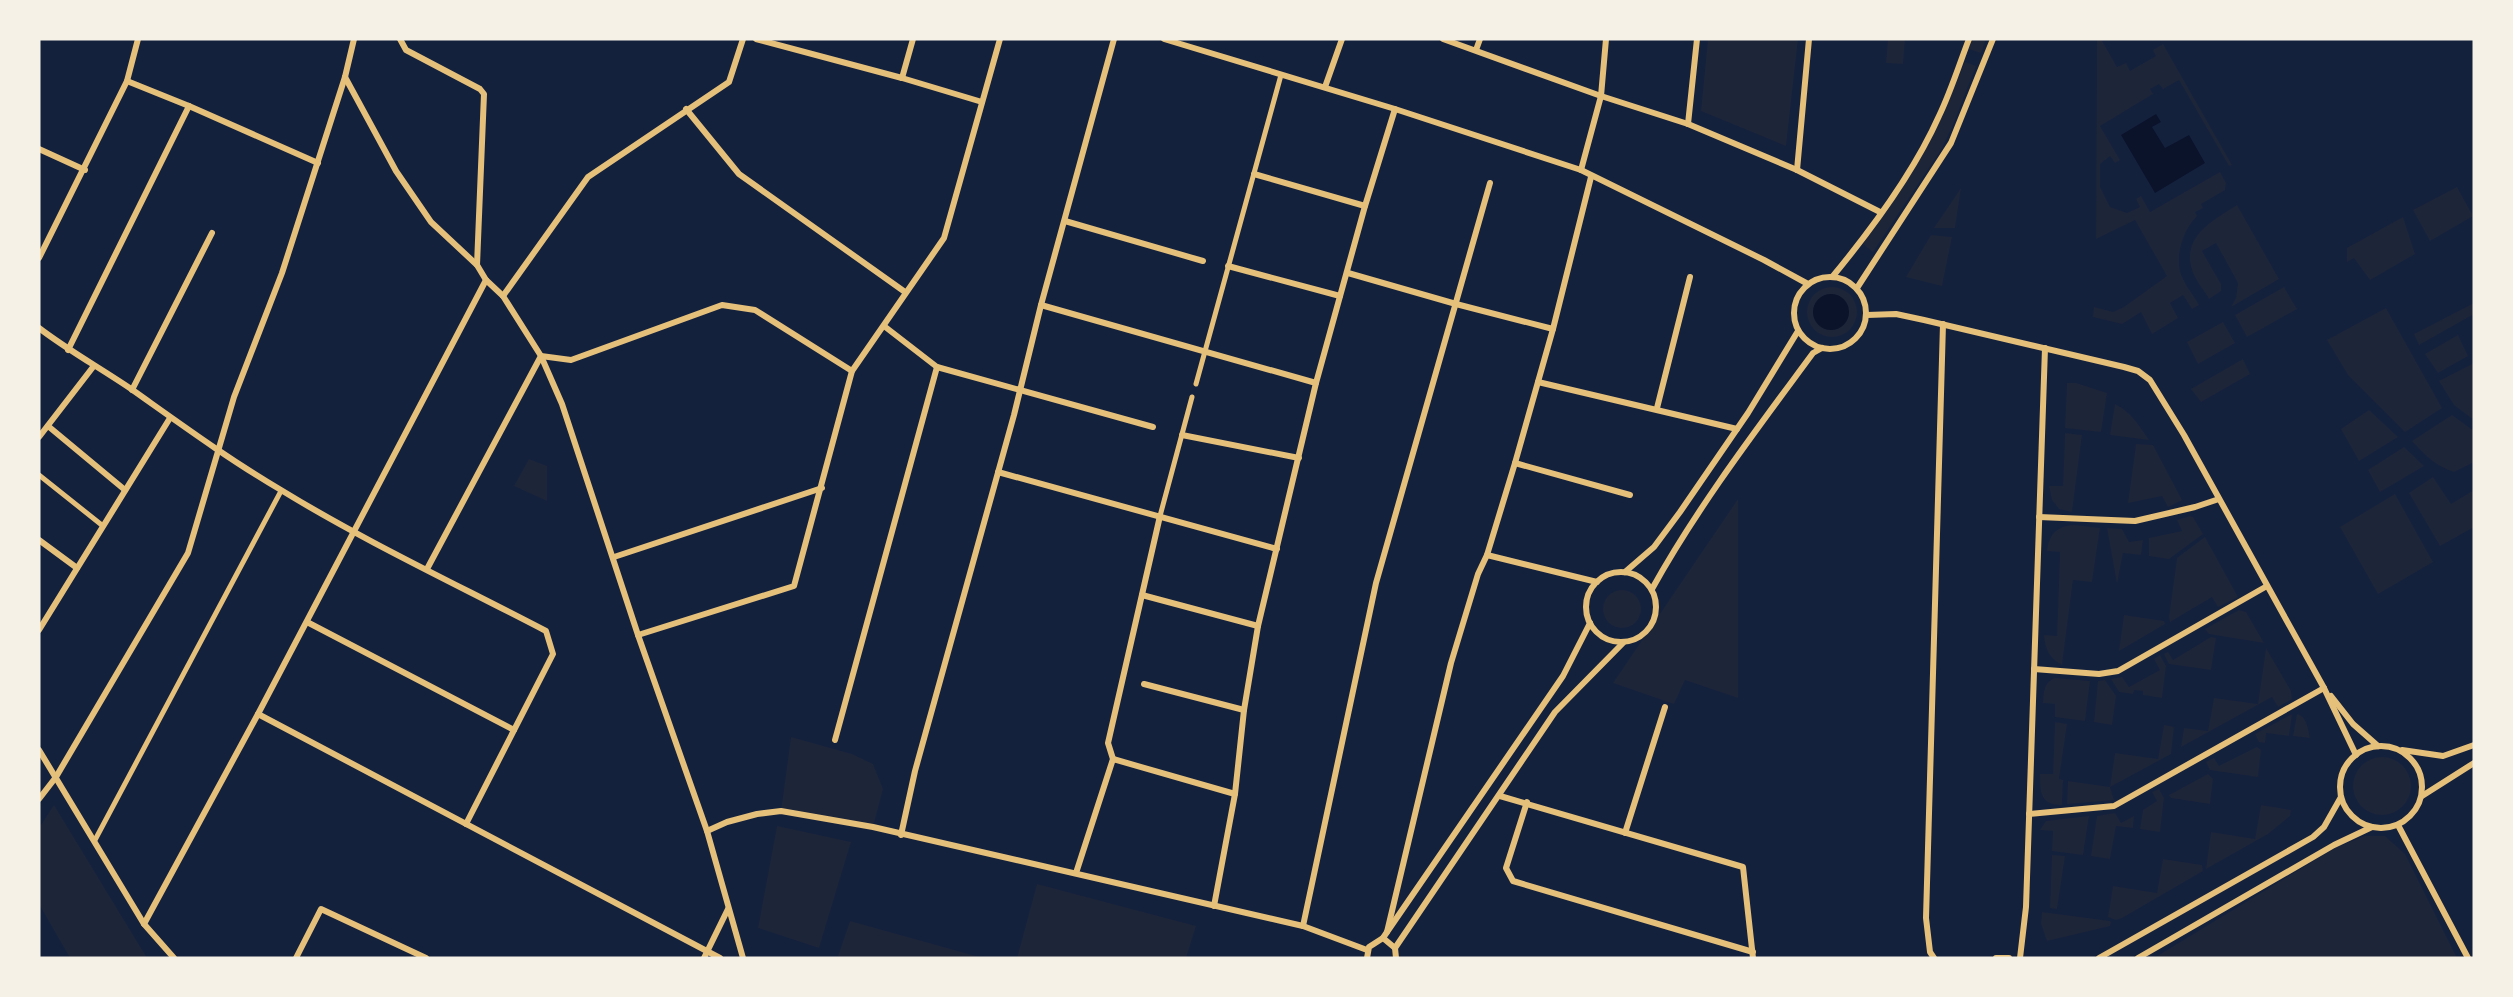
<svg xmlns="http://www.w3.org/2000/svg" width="2513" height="997" font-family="Arial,sans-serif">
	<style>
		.green { fill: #1d2539 }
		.water { fill: #0b132b }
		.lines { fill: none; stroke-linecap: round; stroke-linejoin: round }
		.pedestrian { stroke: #e5c07b; stroke-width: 5 }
		.minor { stroke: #e5c07b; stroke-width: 6 }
	</style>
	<rect width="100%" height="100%" fill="#14213d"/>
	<g class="green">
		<path d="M1708,39H1798L1786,146L1701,111Z"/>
		<path d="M1888,39H1905L1903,64L1886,63Z"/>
		<path d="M1972,39H1986L1981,53L1969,49Z"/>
		<path d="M2097,39H2105L2102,41L2117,67L2126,63L2130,71L2156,56L2153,50L2163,44L2232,165L2229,166L2179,80L2163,89L2159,84L2150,89L2153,94L2100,126L2120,160L2115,163L2110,156L2100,164V187L2110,207L2127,213L2140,207L2136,199L2141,196L2150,212L2220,172L2226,183L2225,190L2201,204L2203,208L2195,212L2197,216C2184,229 2176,252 2180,271C2183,283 2193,294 2199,305L2192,309L2183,295L2170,303L2178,318L2152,334L2141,312L2122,324L2093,317L2094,307L2113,312L2124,307L2167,276L2135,220L2096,239Z"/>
		<path d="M1965,62L1976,66L1952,127L1942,148L1873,252L1863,244L1929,144Z"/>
		<path d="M2457,187L2473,216L2430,241L2413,210Z"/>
		<path d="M1961,188L1955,228H1934Z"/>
		<path d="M2237,205L2279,279L2231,307L2236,298L2238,283L2216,243L2202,251L2221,284V291L2209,299C2204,290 2195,280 2192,270C2181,236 2214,220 2237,205Z"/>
		<path d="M2403,217L2415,254L2370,280L2354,258L2347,262V248Z"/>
		<path d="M1931,235L1952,237L1942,286L1906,277Z"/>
		<circle cx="1832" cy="312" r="25"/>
		<path d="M2284,287L2297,309L2247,337L2235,315Z"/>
		<path d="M2474,303V314L2419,345L2414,334Z"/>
		<path d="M2386,308L2442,408L2405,432L2348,375L2327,340Z"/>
		<path d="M2223,322L2235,343L2198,364L2187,342Z"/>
		<path d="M2458,335L2468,356L2438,373L2425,354Z"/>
		<path d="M2243,359L2250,374L2201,402L2191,389Z"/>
		<path d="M2474,363V420L2454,405L2439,381Z"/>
		<path d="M2067,383H2076L2107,393L2101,432L2065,428Z"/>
		<path d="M2115,404C2131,412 2139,425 2149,440L2110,435Z"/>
		<path d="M2369,410L2398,437L2359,461L2341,429Z"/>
		<path d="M2452,415L2474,431V462L2454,472C2435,466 2425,455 2412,441Z"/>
		<path d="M2065,433L2082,435L2072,512L2059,509L2052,500L2049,486H2063Z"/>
		<path d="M2136,444L2153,445L2182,500L2168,507L2162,496L2128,503Z"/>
		<path d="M2404,447L2424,466L2380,492L2368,470Z"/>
		<path d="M529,459L547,466V501L514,486Z"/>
		<path d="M2433,477L2451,504L2474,490V527L2440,546L2409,493Z"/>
		<path d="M2395,494L2433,562L2378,594L2340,527Z"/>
		<path d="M1738,499V698L1685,680L1674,704L1613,683Z"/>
		<path d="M2190,516L2193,517L2203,534L2169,559L2149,556V538L2182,531L2177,520Z"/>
		<path d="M2074,525L2100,528L2092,582L2073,580L2062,665C2049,658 2045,649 2044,635L2057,636L2060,552L2047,551C2049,534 2057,526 2074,525Z"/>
		<path d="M2107,528L2122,529L2129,542L2143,540L2141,555L2123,553L2117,584Z"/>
		<path d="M2205,537L2238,597L2218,607L2212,597L2170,622L2169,617L2177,558Z"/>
		<circle cx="1622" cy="609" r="19"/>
		<path d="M2239,610L2246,612L2264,643L2209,634L2205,629Z"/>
		<path d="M2124,615L2164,621L2165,624L2119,651Z"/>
		<path d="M2211,637L2216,638L2211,670L2169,664L2164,654L2168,652L2173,660Z"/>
		<path d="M2266,648L2291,691L2292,699L2278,707L2272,697L2181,747L2184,728L2208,731L2214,698L2258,704Z"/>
		<path d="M2160,655L2166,666L2162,698L2143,695V691L2134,690L2133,694L2119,692L2111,679L2122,677L2129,687L2160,670L2154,659Z"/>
		<path d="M2055,678L2090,681L2085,721L2055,717V704L2043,703C2044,692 2043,683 2055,678Z"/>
		<path d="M2105,680L2116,696L2112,725L2094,722L2098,681Z"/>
		<path d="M2292,714L2289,736L2266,733L2265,743L2259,742L2255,734Z"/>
		<path d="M2297,714C2307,716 2308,729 2310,738L2293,736Z"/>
		<path d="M2055,722L2067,724L2059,779L2063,780L2062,805C2040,805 2040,792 2040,774H2053Z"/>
		<path d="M2164,725L2174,727L2171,754L2110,787L2114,800L2067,804L2068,781L2110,787L2115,753L2158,759Z"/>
		<path d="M791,737L852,754L873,764L883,789L873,827L781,811Z"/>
		<path d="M2257,747L2261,750L2258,777L2210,770L2206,762L2214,758L2219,766Z"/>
		<circle cx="2382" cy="786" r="29"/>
		<path d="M2208,774L2213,779L2210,804L2171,798L2169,795Z"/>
		<path d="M2159,789L2164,798L2160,832L2140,829L2143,810L2157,801L2152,792Z"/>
		<path d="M54,805L147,958H70L39,904V828Z"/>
		<path d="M2261,805L2291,810L2290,816L2268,834L2206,869L2211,832L2255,839Z"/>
		<path d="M2115,813L2121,823L2134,816L2133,828L2116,826L2110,859L2091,856L2097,816Z"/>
		<path d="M2089,816L2083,855L2052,851L2053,831L2040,830L2046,821Z"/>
		<path d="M777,826L851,842L819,948L758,928Z"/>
		<path d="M2365,836H2385L2405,854L2457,958H2154L2335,848Z"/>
		<path d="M2052,855L2065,856L2057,909L2050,908Z"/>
		<path d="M2163,859L2202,865L2203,871L2122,918L2116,920L2108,917L2113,886L2157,893Z"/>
		<path d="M1037,884L1196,926L1186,958H1017Z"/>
		<path d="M2042,912L2110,921L2111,922L2110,926L2047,941L2041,924Z"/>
		<path d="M850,921L983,958H843L838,956Z"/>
	</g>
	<g class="water">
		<path d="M2156,114L2161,122L2152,127L2165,148L2189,135L2205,163L2155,193L2121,135Z"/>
		<circle cx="1831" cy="312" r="18"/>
	</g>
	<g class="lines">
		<g class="pedestrian">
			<path d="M1196,384L1281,75"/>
			<path d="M39,475L103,526"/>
			<path d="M1160,516L1192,397"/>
			<path d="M95,840L281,491"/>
		</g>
		<g class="minor">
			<path d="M400,39L406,50L480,89L484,94L477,265"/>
			<path d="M756,39L902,78L982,102"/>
			<path d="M1164,39L1395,109L1581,170L1764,260L1808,284"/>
			<path d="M1443,39L1601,96L1688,124L1797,170L1880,212"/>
			<path d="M1476,50L1480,39"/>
			<path d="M345,77L396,171L431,222L477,265L486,280L503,296L541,356L562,404L638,635L707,831L743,958"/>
			<path d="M902,78L913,39"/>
			<path d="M127,81L189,106L318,163"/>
			<path d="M1325,87L1342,39"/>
			<path d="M686,109L739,174L905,292"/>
			<path d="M1688,124L1697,39"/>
			<path d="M39,149L85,170"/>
			<path d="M1581,170L1601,96L1606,39"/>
			<path d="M1797,170L1809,39"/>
			<path d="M1254,174L1365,206"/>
			<path d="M1065,221L1203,261"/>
			<path d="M39,258L127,81L138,39"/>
			<path d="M1228,266L1340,296"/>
			<path d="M1348,273L1456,304L1553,329"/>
			<path d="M1833,276C1871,230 1915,170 1939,116C1951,91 1959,65 1969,39"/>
			<circle cx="1830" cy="313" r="36"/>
			<path d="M1857,288L1951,143L1993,39"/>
			<path d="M503,296L588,177L729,82L743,39"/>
			<path d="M1041,305L1316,383"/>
			<path d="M1867,315L1896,314L1924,320L2124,367L2138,371L2150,380L2184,435L2324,688L2356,755"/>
			<path d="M884,326L937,367L1153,427"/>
			<path d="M39,328C69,351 102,369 134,391C182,425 230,460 281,490C366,542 458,585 546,631L553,654L466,824"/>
			<path d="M68,350L189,106"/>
			<path d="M1538,382L1737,429"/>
			<path d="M132,390L212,233"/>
			<path d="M1657,408L1690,277"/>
			<path d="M48,426L125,490"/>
			<path d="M1182,435L1299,458"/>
			<path d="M39,437L93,367"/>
			<path d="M1515,463L1630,495"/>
			<path d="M998,472L1277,549"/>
			<path d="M2039,517L2135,521L2195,507L2219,499"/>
			<path d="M39,540L77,568"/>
			<path d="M1487,555L1597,582"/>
			<path d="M614,557L822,488"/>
			<path d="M427,569L541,356L571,360L722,305L755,310L852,371"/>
			<circle cx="1621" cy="607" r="35"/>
			<path d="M1625,572L1654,547L1680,512L1748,413L1798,331"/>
			<path d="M1652,589C1698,506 1757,429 1813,353L1822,348"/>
			<path d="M1142,595L1258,626"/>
			<path d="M307,622L514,730"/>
			<path d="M39,630L170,418"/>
			<path d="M638,635L794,586L852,371L944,238L1000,39"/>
			<path d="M2034,669L2099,674L2118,671L2267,586"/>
			<path d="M1144,684L1244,710"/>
			<path d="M2331,696L2353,724L2378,746"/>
			<path d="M258,714L720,958"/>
			<path d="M835,740L937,367"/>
			<circle cx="2381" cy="787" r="41"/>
			<path d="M39,750L144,924L174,958"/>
			<path d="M2402,750L2443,756L2474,745"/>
			<path d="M1113,759L1235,794"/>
			<path d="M1500,796L1743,867L1753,958"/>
			<path d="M2422,796L2474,763"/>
			<path d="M39,799L56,777L188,553L234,397L282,273L345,77L354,39"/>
			<path d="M1527,802L1506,868L1513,881L1753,952"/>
			<path d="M2029,814L2114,806L2324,688"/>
			<path d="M2398,825L2468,958"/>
			<path d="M707,831L727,822L757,814L781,811L873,827L1303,926L1367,950"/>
			<path d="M1625,833L1665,707"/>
			<path d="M901,835L915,771L1014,415L1041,305L1114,39"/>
			<path d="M1076,873L1113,759L1108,743L1160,516"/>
			<path d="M1214,906L1235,794L1244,710L1258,626L1316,383L1365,206L1395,109"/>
			<path d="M144,924L258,714L486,280"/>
			<path d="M1303,926L1376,583L1490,183"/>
			<path d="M1387,932L1451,663L1478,574L1487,555L1515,463L1553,329L1591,177"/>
			<path d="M1383,938L1395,948L1396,958"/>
			<path d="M1395,948L1555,712L1623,643"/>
			<path d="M296,958L321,909L426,958"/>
			<path d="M704,958L728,909"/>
			<path d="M1367,958L1369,947L1383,938L1387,932L1563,676L1590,623"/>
			<path d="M1934,958L1930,952L1926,918L1943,324"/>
			<path d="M1996,958H2009"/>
			<path d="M2020,958L2026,907L2045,348"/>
			<path d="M2099,958L2313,837L2324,827L2341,797"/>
			<path d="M2138,958L2334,845L2372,827"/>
		</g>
	</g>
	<rect width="2513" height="997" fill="none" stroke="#f6f1e7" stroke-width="81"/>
</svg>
